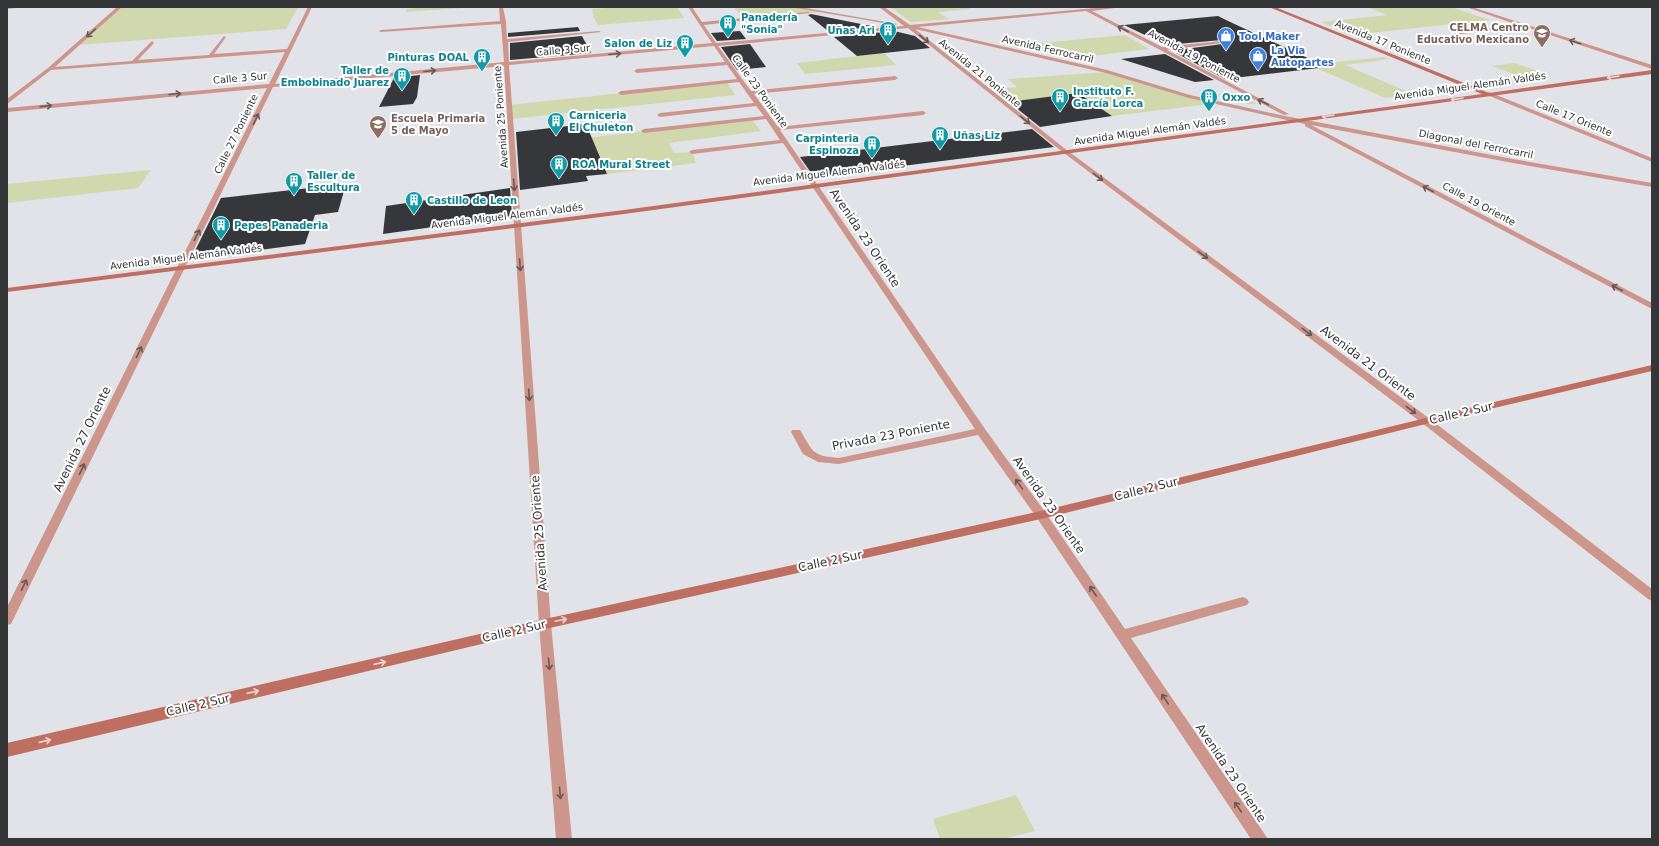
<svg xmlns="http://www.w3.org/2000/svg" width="1659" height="846" font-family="'DejaVu Sans',sans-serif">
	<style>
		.green { fill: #d1d8ae }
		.building { fill: #36373b }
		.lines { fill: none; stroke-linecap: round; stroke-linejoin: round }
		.street { fill: #cd968c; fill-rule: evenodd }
		.secondary { fill: #be6f61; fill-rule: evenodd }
		.oneway { stroke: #6a5855 }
		.oneway2 { stroke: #ecd4d0 }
		.labels { text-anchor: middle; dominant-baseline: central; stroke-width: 4; stroke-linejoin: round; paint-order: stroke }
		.far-culture-label { font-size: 10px; font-weight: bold; fill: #0d838f; stroke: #fff; text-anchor: start }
		.far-education-label { font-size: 10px; font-weight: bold; fill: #785e54; stroke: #fff; text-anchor: end }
		.far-shop-label { font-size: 10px; font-weight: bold; fill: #366cbe; stroke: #fff; text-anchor: start }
		.far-street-label { font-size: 10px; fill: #353638; stroke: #fff }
		.street-label { font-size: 12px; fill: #353638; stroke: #fff }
	</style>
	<rect width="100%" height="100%" fill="#e1e3e8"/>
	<g class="green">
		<path d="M120,7H298L286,29L77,45Z"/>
		<path d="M426,7H478L405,12L407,9Z"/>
		<path d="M620,7H677L684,18L598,25L594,18L592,9Z"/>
		<path d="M734,7H792L822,12L744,19Z"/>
		<path d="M890,7H967L970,9L938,12L949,19L911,22Z"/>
		<path d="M1367,7H1451L1490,20L1351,35L1321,22L1387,15Z"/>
		<path d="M1125,35L1149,49L1074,58L1020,45Z"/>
		<path d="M884,53L896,65L805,74L797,63Z"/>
		<path d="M1384,57L1390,59L1345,65L1413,94L1385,98L1316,68V64Z"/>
		<path d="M1514,63L1547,74L1524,78L1492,66Z"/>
		<path d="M1107,72L1217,103L1112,116L1078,93L1004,103L988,90L1017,87L1008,79Z"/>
		<path d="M727,82L735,95L510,119L509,105Z"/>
		<path d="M1223,92H1231L1258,104H1248L1230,97L1218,95Z"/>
		<path d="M751,119L761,131L669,143L674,153L692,152L696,163L607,174L597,151L580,153L577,139Z"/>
		<path d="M151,170L138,188L7,203V184Z"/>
		<path d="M1016,795L1035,831L1003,839H940L933,819Z"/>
	</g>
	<g class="building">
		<path d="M811,14L871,26L877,27L828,31L808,15Z"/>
		<path d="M1218,16L1226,20L1327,67L1225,79L1176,53L1182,52L1177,50L1230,43L1233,39L1166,45L1124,25Z"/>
		<path d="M578,27L580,31L508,37V33Z"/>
		<path d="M740,31L746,39L717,41L711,33Z"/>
		<path d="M894,31L915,36L930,48L857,56L834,37Z"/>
		<path d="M582,36L591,53L510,60V43Z"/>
		<path d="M750,44L766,67L737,70L721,47Z"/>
		<path d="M1165,54L1214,80L1195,82L1121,59Z"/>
		<path d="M420,75L417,97L413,104L379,107L394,78Z"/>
		<path d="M1078,93L1112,116L1040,127L1009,102Z"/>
		<path d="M586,124L607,174L586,176L588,181L520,190L516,132Z"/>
		<path d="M1032,129L1054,147L814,177L800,157Z"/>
		<path d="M346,184L338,212L315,215L305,244L191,259L221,198Z"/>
		<path d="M510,188L512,216L383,234L386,206Z"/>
	</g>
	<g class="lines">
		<g class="street">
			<path d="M7,7H27L7,9Z"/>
			<path d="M117,7H122L55,67L132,61L152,41L154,43L138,60L209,55L224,36L226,37L214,54L287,49L308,7H312L275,84L504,62L501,24L381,32L379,31L381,30L500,21L499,7H503L506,22L507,39L599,31L601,32L508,42L509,62L712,43L688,7H692L702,22L808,12L810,13L704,25L716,43L904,26L879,7H884L910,25L1106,7H1122L1092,11L1162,47L1232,40L1230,42L1167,50L1289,114L1284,115L1086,11L918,27L1107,70L1190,95L1285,116L1513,159L1652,183V187L1513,163L1311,125L1652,303V309L1305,126V124L1189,98L1106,73L915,29L1064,148L1430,419L1652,589V601L1648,599L1422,423L1060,150L908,28L718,46L751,91L895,76L898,78L895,80L754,94L778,127L923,111L926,113L923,115L780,130L985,429L1045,512L1125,629L1243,597L1247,599L1249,602L1247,605L1131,638L1268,839H1251L1037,518L978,435L839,464L818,462L803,454L791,432L792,430H800C813,451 811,456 839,458L975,429L783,143L692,154L689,152L692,150L780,140L766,119L644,133L641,131L644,129L764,116L756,106L660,117L657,115L660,113L754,103L739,82L621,95L618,93L621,91L737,79L727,65L637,73L634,71L637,69L725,62L714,46L509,65L551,624L572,839H556L539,624L504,66L273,87L13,620L11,624L7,625V607L267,88L7,112V108L269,84L285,52L51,70L7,104V99L48,68Z"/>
			<path d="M790,7H800L897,24L895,25Z"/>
			<path d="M1466,7H1472L1652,65V69L1523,26L1453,35L1455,33L1518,25Z"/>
			<path d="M1489,92L1652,158V162L1487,95L1486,94Z"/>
		</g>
		<g class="secondary">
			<path d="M1269,7H1275L1489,93L1652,70V74L624,214L7,292V288L624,210L1482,94Z"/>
			<path d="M1652,365V371L1426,424L1041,519L545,629L7,757V743L545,619L1041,511L1426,418Z"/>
		</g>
	</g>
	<defs><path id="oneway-shaft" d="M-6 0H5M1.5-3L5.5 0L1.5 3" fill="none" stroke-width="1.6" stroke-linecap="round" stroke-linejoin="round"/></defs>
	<g class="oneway">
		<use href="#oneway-shaft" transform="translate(1123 29) rotate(-152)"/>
		<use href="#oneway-shaft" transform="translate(91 33) rotate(138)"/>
		<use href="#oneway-shaft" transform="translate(924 39) rotate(39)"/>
		<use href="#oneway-shaft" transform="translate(1575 42) rotate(-162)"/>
		<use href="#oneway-shaft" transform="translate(615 54) rotate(-5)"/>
		<use href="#oneway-shaft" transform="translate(430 71) rotate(-5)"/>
		<use href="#oneway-shaft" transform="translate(175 94) rotate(-5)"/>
		<use href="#oneway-shaft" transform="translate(1263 102) rotate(-152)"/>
		<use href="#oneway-shaft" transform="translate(46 106) rotate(-6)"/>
		<use href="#oneway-shaft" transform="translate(256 119) rotate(-64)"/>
		<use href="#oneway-shaft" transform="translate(1025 120) rotate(39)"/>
		<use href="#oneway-shaft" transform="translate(1098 177) rotate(37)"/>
		<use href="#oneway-shaft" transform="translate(514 185) rotate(86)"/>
		<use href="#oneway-shaft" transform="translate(1428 189) rotate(-152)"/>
		<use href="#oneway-shaft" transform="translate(197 235) rotate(-63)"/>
		<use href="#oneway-shaft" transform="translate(1203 255) rotate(37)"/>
		<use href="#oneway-shaft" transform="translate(520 265) rotate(86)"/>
		<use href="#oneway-shaft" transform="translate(1617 288) rotate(-152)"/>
		<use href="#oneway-shaft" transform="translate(1307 332) rotate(37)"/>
		<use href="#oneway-shaft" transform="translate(139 352) rotate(-64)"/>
		<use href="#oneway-shaft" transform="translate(529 395) rotate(86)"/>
		<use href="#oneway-shaft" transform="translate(1411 410) rotate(37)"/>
		<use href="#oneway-shaft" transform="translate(82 469) rotate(-64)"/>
		<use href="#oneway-shaft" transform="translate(1019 484) rotate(-126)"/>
		<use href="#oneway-shaft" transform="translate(24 585) rotate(-64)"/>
		<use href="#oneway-shaft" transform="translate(1093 591) rotate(-124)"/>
		<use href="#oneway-shaft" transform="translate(549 664) rotate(85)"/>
		<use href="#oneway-shaft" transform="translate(1165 699) rotate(-124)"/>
		<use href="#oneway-shaft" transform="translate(560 793) rotate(85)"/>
		<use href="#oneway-shaft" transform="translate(1238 807) rotate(-124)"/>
	</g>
	<g class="oneway2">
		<use href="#oneway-shaft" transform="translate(1613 77) rotate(172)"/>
		<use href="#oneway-shaft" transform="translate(1457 99) rotate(172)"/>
		<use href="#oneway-shaft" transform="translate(1328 116) rotate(172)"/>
		<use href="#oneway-shaft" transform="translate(561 620) rotate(-12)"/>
		<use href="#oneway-shaft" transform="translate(380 663) rotate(-13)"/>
		<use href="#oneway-shaft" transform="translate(253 692) rotate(-13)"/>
		<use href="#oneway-shaft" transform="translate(45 741) rotate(-13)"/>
	</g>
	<defs>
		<symbol id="building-pin" viewBox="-11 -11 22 30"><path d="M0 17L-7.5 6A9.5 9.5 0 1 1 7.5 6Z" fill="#0f9aa8" stroke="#fff"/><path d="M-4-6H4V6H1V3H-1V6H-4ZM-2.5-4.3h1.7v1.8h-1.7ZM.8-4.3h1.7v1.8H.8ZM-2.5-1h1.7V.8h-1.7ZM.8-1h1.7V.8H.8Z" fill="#fff"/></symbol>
		<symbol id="school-pin" viewBox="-11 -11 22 30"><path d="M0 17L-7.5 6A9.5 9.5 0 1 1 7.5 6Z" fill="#8d6e63" stroke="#fff"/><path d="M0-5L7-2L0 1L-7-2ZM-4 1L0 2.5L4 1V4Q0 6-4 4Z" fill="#fff"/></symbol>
		<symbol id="shop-pin" viewBox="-11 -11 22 30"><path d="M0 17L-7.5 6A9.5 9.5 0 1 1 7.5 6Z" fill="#3f7fe0" stroke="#fff"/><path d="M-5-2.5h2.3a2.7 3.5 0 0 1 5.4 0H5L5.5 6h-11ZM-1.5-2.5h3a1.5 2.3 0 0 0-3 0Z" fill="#fff"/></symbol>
	</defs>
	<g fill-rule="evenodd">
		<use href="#building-pin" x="718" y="13" width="20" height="27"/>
		<use href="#building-pin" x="878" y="20" width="20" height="27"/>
		<use href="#school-pin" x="1532" y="23" width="20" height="27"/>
		<use href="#shop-pin" x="1216" y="26" width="20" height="27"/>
		<use href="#building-pin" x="675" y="33" width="20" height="27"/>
		<use href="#shop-pin" x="1248" y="46" width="20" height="27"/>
		<use href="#building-pin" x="472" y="47" width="20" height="27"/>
		<use href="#building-pin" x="392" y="66" width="20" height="27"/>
		<use href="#building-pin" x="1050" y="87" width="20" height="27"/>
		<use href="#building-pin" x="1199" y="87" width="20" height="27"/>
		<use href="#building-pin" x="546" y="111" width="20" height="27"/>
		<use href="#school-pin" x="368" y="114" width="20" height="27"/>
		<use href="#building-pin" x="930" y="125" width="20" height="27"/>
		<use href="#building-pin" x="862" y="134" width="20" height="27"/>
		<use href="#building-pin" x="549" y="154" width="20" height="27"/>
		<use href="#building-pin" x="284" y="171" width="20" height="27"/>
		<use href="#building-pin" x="404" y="190" width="20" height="27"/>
		<use href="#building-pin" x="211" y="215" width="20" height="27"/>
	</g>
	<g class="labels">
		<g class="far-culture-label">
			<text x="741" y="17">Panadería<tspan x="741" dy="12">"Sonia"</tspan></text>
			<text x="875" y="30" text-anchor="end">Uñas Ari</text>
			<text x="672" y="43" text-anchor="end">Salon de Liz</text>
			<text x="469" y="57" text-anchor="end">Pinturas DOAL</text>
			<text x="389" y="70" text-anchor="end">Taller de<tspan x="389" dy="12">Embobinado Juarez</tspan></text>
			<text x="1073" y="91">Instituto F.<tspan x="1073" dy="12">García Lorca</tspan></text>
			<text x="1222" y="97">Oxxo</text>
			<text x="569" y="115">Carniceria<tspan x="569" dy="12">El Chuleton</tspan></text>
			<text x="953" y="135">Uñas Liz</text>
			<text x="859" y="138" text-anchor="end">Carpinteria<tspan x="859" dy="12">Espinoza</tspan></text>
			<text x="572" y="164">ROA Mural Street</text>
			<text x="307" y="175">Taller de<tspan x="307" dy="12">Escultura</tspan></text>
			<text x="427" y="200">Castillo de Leon</text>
			<text x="234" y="225">Pepes Panaderia</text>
		</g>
		<g class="far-education-label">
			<text x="1529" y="27">CELMA Centro<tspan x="1529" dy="12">Educativo Mexicano</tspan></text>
			<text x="391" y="118" text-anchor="start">Escuela Primaria<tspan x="391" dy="12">5 de Mayo</tspan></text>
		</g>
		<g class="far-shop-label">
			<text x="1239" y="36">Tool Maker</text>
			<text x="1271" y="50">La Via<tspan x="1271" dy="12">Autopartes</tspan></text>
		</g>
		<g class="far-street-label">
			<text transform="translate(1383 42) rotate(22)">Avenida 17 Poniente</text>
			<text transform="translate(1048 49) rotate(13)">Avenida Ferrocarril</text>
			<text transform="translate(563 50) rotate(-5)">Calle 3 Sur</text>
			<text transform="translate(1194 56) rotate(28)">Avenida 19 Poniente</text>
			<text transform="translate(980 73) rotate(39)">Avenida 21 Poniente</text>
			<text transform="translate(240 78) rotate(-5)">Calle 3 Sur</text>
			<text transform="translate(1470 86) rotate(-8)">Avenida Miguel Alemán Valdés</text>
			<text transform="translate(760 91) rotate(54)">Calle 23 Poniente</text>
			<text transform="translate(501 117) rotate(-94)">Avenida 25 Poniente</text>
			<text transform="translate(1574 118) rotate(22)">Calle 17 Oriente</text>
			<text transform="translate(1150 131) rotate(-8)">Avenida Miguel Alemán Valdés</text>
			<text transform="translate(236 134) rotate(-64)">Calle 27 Poniente</text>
			<text transform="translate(1476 144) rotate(11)">Diagonal del Ferrocarril</text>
			<text transform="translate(829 173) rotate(-7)">Avenida Miguel Alemán Valdés</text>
			<text transform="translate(1479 204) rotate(28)">Calle 19 Oriente</text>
			<text transform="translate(507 216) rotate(-7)">Avenida Miguel Alemán Valdés</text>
			<text transform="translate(186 257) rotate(-7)">Avenida Miguel Alemán Valdés</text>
		</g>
		<g class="street-label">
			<text transform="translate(865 238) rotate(56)">Avenida 23 Oriente</text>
			<text transform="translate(1368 363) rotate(37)">Avenida 21 Oriente</text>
			<text transform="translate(1461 413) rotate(-13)">Calle 2 Sur</text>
			<text transform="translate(891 435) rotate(-11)">Privada 23 Poniente</text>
			<text transform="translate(82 439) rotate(-64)">Avenida 27 Oriente</text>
			<text transform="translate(1146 489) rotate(-14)">Calle 2 Sur</text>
			<text transform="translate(1049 505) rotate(55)">Avenida 23 Oriente</text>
			<text transform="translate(539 533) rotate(-94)">Avenida 25 Oriente</text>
			<text transform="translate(830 561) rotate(-12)">Calle 2 Sur</text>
			<text transform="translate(514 631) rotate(-13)">Calle 2 Sur</text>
			<text transform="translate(198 705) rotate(-13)">Calle 2 Sur</text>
			<text transform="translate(1231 773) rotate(56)">Avenida 23 Oriente</text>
		</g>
	</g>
	<rect width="1659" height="846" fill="none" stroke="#353638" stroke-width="16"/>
</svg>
